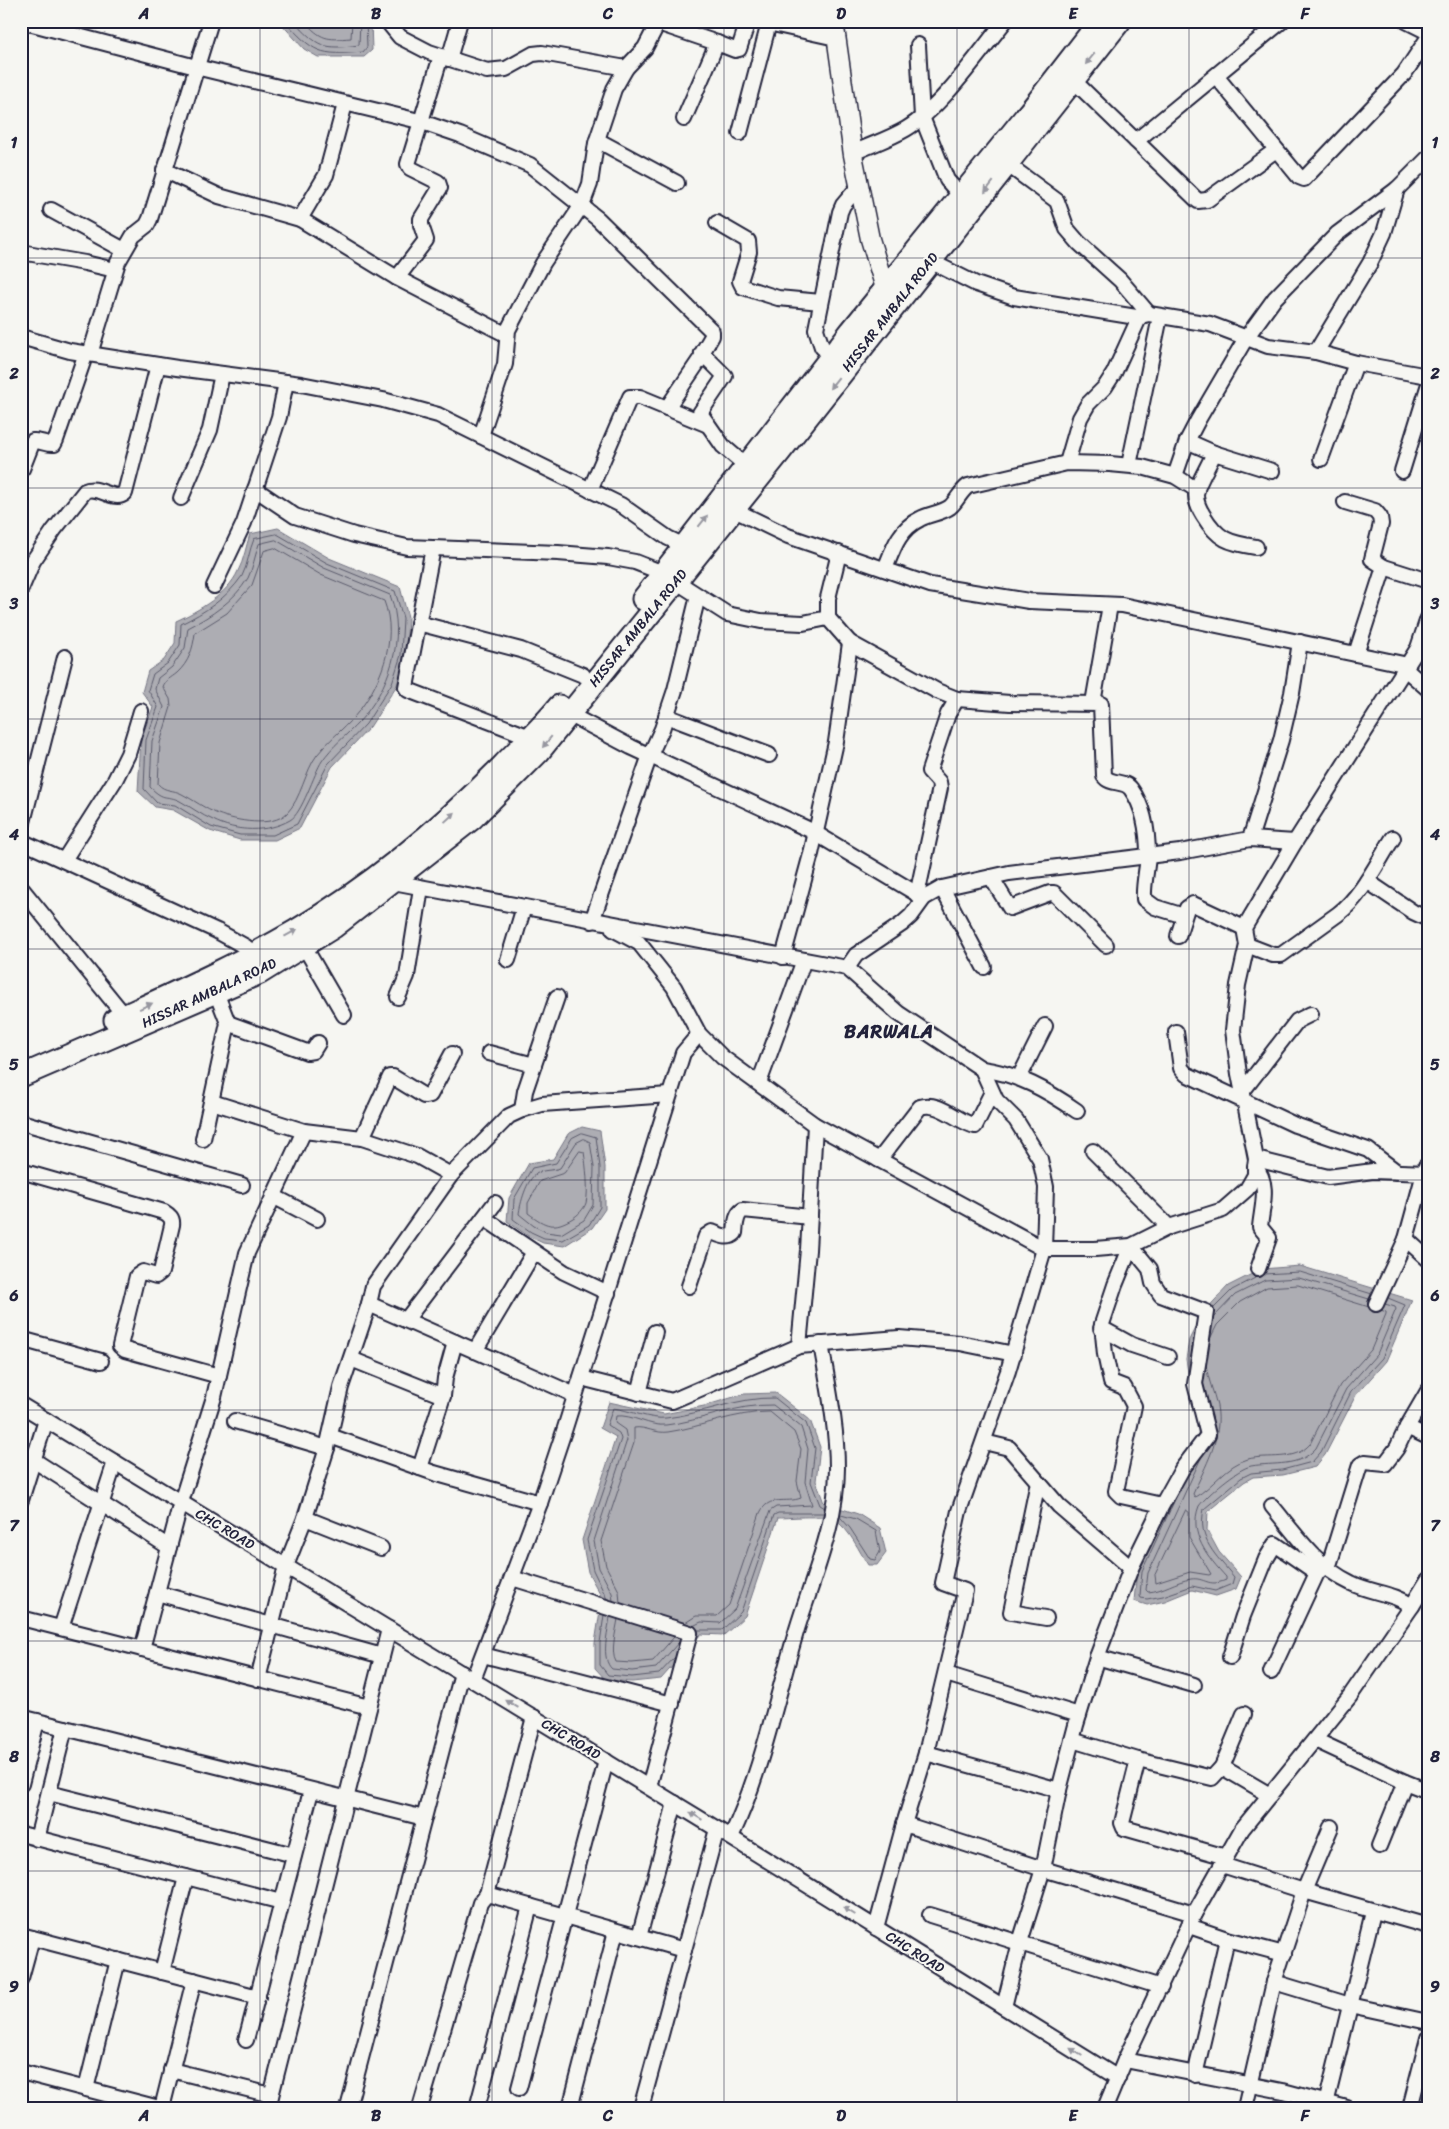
<svg xmlns="http://www.w3.org/2000/svg" width="1449" height="2129" font-family="Sriracha,sans-serif">
	<style>
		.water { fill: #adadb3; stroke: #757583 }
		.lines { fill: none; stroke-linecap: round; stroke-linejoin: round }
		.shore { stroke: #5a5a6b; stroke-width: 1 }
		.minor-casing { stroke: #22223b; stroke-width: 18 }
		.tertiary-casing { stroke: #22223b; stroke-width: 21 }
		.primary-casing { stroke: #22223b; stroke-width: 25 }
		.minor { stroke: #f6f6f2; stroke-width: 14 }
		.tertiary { stroke: #f6f6f2; stroke-width: 18 }
		.primary { stroke: #f6f6f2; stroke-width: 21 }
		.oneway { fill: #9797a0 }
		.grid { fill: none; stroke: #22223b; stroke-width: 1; stroke-opacity: 0.55 }
		.labels { text-anchor: middle; dominant-baseline: central; stroke-width: 4; stroke-linejoin: round; paint-order: stroke }
		.street-label { font-size: 14px; fill: #22223b; stroke: #f6f6f2 }
		.district-label { font-size: 19px; font-weight: bold; letter-spacing: 1px; fill: #22223b; stroke: #f6f6f2 }
		.neatline { fill: none; stroke: #22223b; stroke-width: 2 }
		.grid-label { font-size: 16px; text-anchor: middle; font-weight: bold; fill: #22223b }
	</style>
	<rect width="100%" height="100%" fill="#f6f6f2"/>
	<filter id="ink" filterUnits="userSpaceOnUse"><feTurbulence type="fractalNoise" baseFrequency=".02" numOctaves="2"/><feDisplacementMap in="SourceGraphic" scale="10" xChannelSelector="R" yChannelSelector="G"/><feConvolveMatrix kernelMatrix="1 2 1 2 8 2 1 2 1" color-interpolation-filters="sRGB"/></filter>
	<g filter="url(#ink)">
		<g class="water">
			<path d="M279,21H371L372,50L364,57H318L304,49Z"/>
			<path d="M278,528L329,558L400,587L408,617L406,656L397,685L370,727L332,767L300,828L275,840H240L210,831L173,810L155,807L138,791L141,739L153,707L142,692L148,671L164,660L175,643L176,621C198,611 228,594 238,571C244,560 246,546 250,534Z"/>
			<path d="M582,1127L600,1131L605,1167V1209L592,1228L564,1246L543,1243L528,1236L507,1221L509,1198L529,1163L553,1159L568,1134Z"/>
			<path d="M1300,1266L1412,1300L1386,1361L1356,1395L1325,1455L1315,1467L1283,1475L1253,1477L1244,1482L1208,1511L1207,1530L1219,1552L1241,1577L1236,1589L1216,1596L1192,1590L1165,1601L1147,1605L1134,1601L1137,1570L1198,1436L1199,1410L1189,1381L1186,1359L1189,1340L1202,1314L1228,1286L1262,1269Z"/>
			<path d="M776,1393L810,1420L820,1447L816,1481L824,1503L858,1514L880,1528L886,1553L877,1565H868C859,1551 850,1530 836,1521C825,1514 791,1518 778,1518L745,1616L724,1635L701,1634L661,1679L632,1682L606,1680L595,1668V1643L602,1598L588,1572L582,1540L616,1437L600,1428L609,1402L664,1414L704,1406L744,1394Z"/>
		</g>
		<g class="lines">
			<g class="shore">
				<path d="M285,21C314,53 319,56 363,52L367,47L366,21"/>
				<path d="M294,21C318,47 323,50 359,45L360,21"/>
				<path d="M304,21C322,40 326,40 351,38L352,21"/>
				<path d="M277,534L327,563L395,591L403,618L401,655L392,683L366,724L328,764L297,824L273,835H240L211,827L175,805L157,803L144,789L146,740L158,707L148,690L153,674L168,663L180,645L181,624C205,612 226,599 242,576C248,565 249,550 254,539Z"/>
				<path d="M276,540L324,568L390,595C407,638 389,689 359,722C347,735 332,746 322,761C314,773 302,814 290,820C267,833 236,832 213,820C201,815 191,807 180,801C166,794 165,802 150,787L152,741L164,707L155,689L158,678L172,667L185,648L188,628C211,616 234,601 248,578C253,568 255,555 259,544Z"/>
				<path d="M275,548L321,575L384,601C399,640 380,687 354,717C342,730 328,741 317,755C305,771 301,799 287,813C272,828 236,821 218,814C205,809 194,800 182,794C173,789 165,792 158,784L160,743L171,707L170,699L163,687C165,680 171,678 177,673C189,662 193,649 195,633L227,613L252,585L264,551Z"/>
				<path d="M582,1133L596,1137L600,1167V1207L589,1225L563,1240L544,1238L531,1232L513,1219L514,1199L532,1168L556,1163L572,1138Z"/>
				<path d="M584,1139L590,1142L594,1167L593,1205L584,1220L561,1234L546,1232L534,1226L519,1214C520,1204 527,1179 536,1174C543,1169 553,1171 560,1168L576,1143Z"/>
				<path d="M580,1151L584,1152C586,1165 589,1191 586,1203C584,1209 578,1215 573,1218C553,1230 546,1226 528,1213V1203L540,1181L564,1173Z"/>
				<path d="M1264,1274L1300,1272L1372,1294"/>
				<path d="M1213,1309L1232,1290L1257,1277"/>
				<path d="M1213,1318L1235,1295L1265,1280L1299,1278L1369,1299"/>
				<path d="M1210,1339L1217,1325L1240,1302L1267,1287L1298,1285L1369,1307"/>
				<path d="M1206,1365C1208,1380 1214,1392 1217,1406C1223,1438 1205,1466 1193,1494L1195,1497C1213,1487 1226,1465 1248,1459C1268,1454 1295,1462 1310,1444L1340,1385L1371,1350L1386,1314V1312L1381,1310"/>
				<path d="M1201,1458L1148,1573L1146,1590L1148,1592C1163,1591 1176,1581 1191,1579C1205,1577 1208,1588 1226,1580V1577C1208,1557 1188,1534 1199,1506C1208,1494 1237,1469 1251,1466C1274,1462 1299,1468 1316,1448L1346,1389L1377,1354L1396,1309L1395,1307L1385,1304"/>
				<path d="M1177,1495L1142,1571L1140,1596L1141,1598L1147,1599L1163,1596L1192,1586L1215,1591L1232,1584L1234,1577C1216,1555 1197,1540 1204,1509L1241,1478L1251,1473L1282,1470L1312,1462L1321,1452L1351,1392L1382,1358L1405,1305L1388,1298"/>
				<path d="M1186,1510L1189,1512V1537L1211,1574L1209,1575L1190,1572L1156,1583L1155,1575Z"/>
				<path d="M841,1515L856,1519L876,1531L880,1552L875,1560L870,1559L850,1528L841,1518Z"/>
				<path d="M607,1599L593,1570L587,1540L621,1439L619,1433L607,1425L613,1408C629,1410 651,1420 666,1418C703,1414 737,1397 775,1398L806,1423L815,1448L811,1482L820,1505L825,1508"/>
				<path d="M613,1601L612,1593L599,1568L594,1541L627,1440L625,1430L615,1423L616,1416C632,1414 650,1427 666,1425C702,1421 736,1404 773,1405L801,1427L808,1449L805,1482L812,1505L776,1507L770,1511L735,1609L720,1623L701,1622L693,1626"/>
				<path d="M620,1603L619,1591L606,1566L601,1541L634,1443V1428C645,1426 656,1434 668,1432C702,1427 735,1412 770,1412L794,1432L801,1449L797,1481L801,1498C786,1504 769,1494 760,1513L729,1605L717,1616H696L685,1623"/>
				<path d="M604,1615L600,1643V1665L608,1675L632,1677L659,1674L675,1657"/>
				<path d="M610,1617C608,1632 600,1658 612,1669L632,1671L656,1668L679,1642"/>
				<path d="M618,1619C616,1632 610,1651 616,1662L632,1663L653,1661L674,1637"/>
				<path d="M697,1630H722L741,1612L774,1515L778,1513H824"/>
			</g>
			<defs>
				<g id="minor">
					<path d="M21,21L196,67L419,121L460,135L530,165L598,219L712,331V336L702,353L725,376L700,413L723,446L752,471"/>
					<path d="M387,21L400,37L429,52L487,71L506,69L533,54L542,53L626,68"/>
					<path d="M759,21L836,38"/>
					<path d="M1406,21L1428,32"/>
					<path d="M658,23L717,43L735,50L739,49L747,24L751,21"/>
					<path d="M918,45L922,117L947,180L961,196"/>
					<path d="M449,59L460,21"/>
					<path d="M1216,76L1299,177L1304,179L1404,74L1428,38"/>
					<path d="M1073,80L1198,201L1207,200L1276,150"/>
					<path d="M684,119L717,43"/>
					<path d="M740,133L769,23"/>
					<path d="M597,140L677,183"/>
					<path d="M1136,141L1282,21"/>
					<path d="M853,153C870,145 889,139 906,129C941,108 978,54 1005,21"/>
					<path d="M1007,164L1057,201L1067,229L1079,243L1120,280L1149,314"/>
					<path d="M164,170L219,196L300,219L397,278L507,335"/>
					<path d="M51,210L124,250"/>
					<path d="M300,219L326,175L345,104"/>
					<path d="M717,223L748,241L749,252L740,281L743,287L778,298L821,302"/>
					<path d="M21,252L85,263L115,270"/>
					<path d="M930,261L976,284L1014,297L1136,317L1149,314L1210,324L1268,346L1316,352L1356,363L1428,376"/>
					<path d="M397,278L426,240L421,225V219L440,188L438,182L410,168L408,164L441,56"/>
					<path d="M21,337L70,351L177,368L301,384L383,400L438,415L621,505L668,538L691,549"/>
					<path d="M1316,352L1370,263L1384,233L1397,189"/>
					<path d="M90,354L118,262L133,236L147,225L150,219L211,21"/>
					<path d="M832,356L822,347L816,329L840,212L843,205L859,186"/>
					<path d="M667,408L703,355"/>
					<path d="M481,436L505,364L508,330L543,263L582,205L590,184L596,143L614,89L626,68L645,48L659,21"/>
					<path d="M1187,441L1214,453L1272,471"/>
					<path d="M1214,453C1209,465 1201,477 1197,489C1194,498 1198,507 1203,515C1218,540 1229,543 1256,547"/>
					<path d="M1321,459L1356,363"/>
					<path d="M1067,463L1080,418L1088,404L1105,387L1114,373L1140,316"/>
					<path d="M1129,465L1160,317"/>
					<path d="M22,469L33,441C40,440 46,445 54,444L56,440L86,353"/>
					<path d="M1402,471L1428,387"/>
					<path d="M1175,476L1187,441L1198,420L1246,338L1275,298L1337,234L1397,189L1428,158"/>
					<path d="M255,489L295,516L354,535L407,547L558,553L608,557L635,562L663,573L727,614L761,621L803,623L828,618"/>
					<path d="M590,490L630,397H640L708,425"/>
					<path d="M181,498L210,430L222,374"/>
					<path d="M1345,502L1375,511L1380,517L1381,524L1372,559L1384,567L1428,581"/>
					<path d="M728,507L788,536L930,585L1029,601L1122,605L1408,665"/>
					<path d="M433,548L406,687L408,690L530,737"/>
					<path d="M885,569C893,549 899,529 920,519C929,514 942,513 950,507C957,501 960,492 968,486L1067,463L1110,464L1142,467L1175,476L1197,490"/>
					<path d="M214,586L244,523L279,417L286,382"/>
					<path d="M21,589L33,561L54,530L85,491C98,484 114,503 125,493L158,365"/>
					<path d="M418,623L521,650L583,675"/>
					<path d="M850,643L937,691L957,699L1010,703L1101,704L1104,776C1110,785 1125,780 1131,789C1144,807 1148,834 1148,856C1147,870 1143,885 1144,899L1155,907L1184,916"/>
					<path d="M1356,654L1384,567"/>
					<path d="M1405,669L1428,689"/>
					<path d="M1093,703L1110,605"/>
					<path d="M563,711L631,747L810,830L924,898"/>
					<path d="M666,716L769,755"/>
					<path d="M21,830L65,657"/>
					<path d="M1250,839L1281,740L1292,693L1300,642"/>
					<path d="M21,841L217,931L246,947L254,953"/>
					<path d="M64,860L115,780L128,754L141,711"/>
					<path d="M991,877L1010,908L1050,893H1054L1106,945"/>
					<path d="M388,881L847,968L898,1013L982,1069L996,1100L1016,1120L1040,1159L1046,1187L1044,1249L1008,1371L959,1511L943,1583L965,1591L926,1753L904,1824L876,1928"/>
					<path d="M1367,881L1413,912L1428,919"/>
					<path d="M21,888L124,1015"/>
					<path d="M942,888L984,967"/>
					<path d="M917,895L940,788L939,782L929,771L948,714L957,699"/>
					<path d="M592,921L650,755L662,729L675,690L698,596"/>
					<path d="M613,929L639,943L674,987L699,1034L722,1057L815,1125L1044,1249H1095L1131,1246L1169,1227L1223,1210L1247,1189L1255,1175V1167L1256,1159L1239,1074L1233,1030L1238,985L1247,945L1244,928L1295,842L1418,648L1428,618"/>
					<path d="M1178,936L1187,908L1193,904L1244,928"/>
					<path d="M1247,945L1273,955H1281L1338,914C1362,896 1377,863 1393,838"/>
					<path d="M304,946L344,1015"/>
					<path d="M783,957L811,854L836,742L850,643L828,618V598L839,553"/>
					<path d="M508,960L524,907"/>
					<path d="M847,968L856,955L902,924L911,916L924,898L942,888L1009,873L1180,852L1250,839L1295,842"/>
					<path d="M398,997L407,976L421,888"/>
					<path d="M228,1023L307,1052L313,1051L318,1043"/>
					<path d="M1176,1032L1181,1068L1186,1074L1295,1125L1368,1150L1397,1172"/>
					<path d="M489,1053L534,1065"/>
					<path d="M982,1069C1018,1074 1047,1090 1077,1111"/>
					<path d="M1019,1078L1045,1026"/>
					<path d="M759,1083L804,960"/>
					<path d="M1242,1092L1297,1021L1311,1014"/>
					<path d="M212,1102L304,1131L362,1138L417,1156L451,1175"/>
					<path d="M522,1110L525,1091L557,997"/>
					<path d="M21,1122L242,1185"/>
					<path d="M362,1138L390,1077H393L424,1096L430,1095L452,1054"/>
					<path d="M203,1139L228,1023L216,992"/>
					<path d="M1093,1151L1169,1227"/>
					<path d="M1256,1159L1328,1177L1373,1171L1428,1173"/>
					<path d="M879,1160L920,1107C938,1100 958,1122 975,1126L992,1092"/>
					<path d="M1255,1167C1270,1184 1262,1206 1260,1227L1269,1238L1258,1269"/>
					<path d="M21,1171L164,1212C169,1215 173,1218 172,1225L161,1272L156,1276L143,1272L137,1276L120,1346L125,1350L219,1376"/>
					<path d="M273,1196L317,1219"/>
					<path d="M484,1218L564,1272L608,1293"/>
					<path d="M1406,1239L1428,1259"/>
					<path d="M689,1286L706,1236L712,1232C720,1235 728,1240 735,1233C736,1225 735,1215 743,1210L810,1217"/>
					<path d="M369,1304L575,1395"/>
					<path d="M1376,1304L1406,1239L1426,1166"/>
					<path d="M406,1320L495,1203"/>
					<path d="M1101,1328L1132,1345L1168,1357"/>
					<path d="M21,1339L101,1361"/>
					<path d="M799,1346L808,1250L815,1125"/>
					<path d="M475,1351L534,1252"/>
					<path d="M351,1359L443,1396"/>
					<path d="M581,1378L672,1401L799,1346L899,1338L960,1343L1014,1354"/>
					<path d="M639,1393L655,1332"/>
					<path d="M21,1405L717,1829L1118,2078"/>
					<path d="M235,1421L327,1448"/>
					<path d="M1407,1427L1428,1391"/>
					<path d="M330,1436L434,1473L540,1503"/>
					<path d="M984,1442L1009,1448L1059,1506L1131,1568"/>
					<path d="M21,1452L169,1547"/>
					<path d="M420,1468L443,1396L445,1378L455,1342"/>
					<path d="M1038,1482L1011,1612L1046,1618"/>
					<path d="M21,1500L46,1420"/>
					<path d="M1272,1506C1296,1535 1317,1567 1351,1583C1371,1593 1394,1593 1412,1606"/>
					<path d="M305,1518L381,1548"/>
					<path d="M512,1578L690,1633L649,1787"/>
					<path d="M157,1593L382,1656"/>
					<path d="M21,1618L369,1707"/>
					<path d="M61,1628L115,1462"/>
					<path d="M142,1649L181,1502L214,1397L247,1253L304,1131"/>
					<path d="M483,1655L672,1704"/>
					<path d="M1097,1657L1194,1685"/>
					<path d="M1230,1657L1243,1616L1266,1559L1275,1544L1317,1573"/>
					<path d="M1271,1672L1317,1573L1330,1562L1360,1465L1365,1462L1385,1464L1397,1448L1407,1427L1428,1437"/>
					<path d="M946,1674L1079,1715"/>
					<path d="M258,1679L286,1566L305,1518L327,1448L341,1387L369,1304L373,1286L451,1175L509,1116L522,1110L542,1104L669,1095"/>
					<path d="M473,1680L540,1503L565,1428L683,1053L699,1034"/>
					<path d="M21,1717L424,1818"/>
					<path d="M1072,1740L1138,1760L1212,1778L1222,1767L1244,1714"/>
					<path d="M1315,1740L1405,1782L1428,1791"/>
					<path d="M926,1753L1059,1790"/>
					<path d="M1138,1760L1122,1823L1124,1828L1226,1857"/>
					<path d="M1222,1767L1270,1795"/>
					<path d="M21,1784L37,1721"/>
					<path d="M49,1793L294,1855"/>
					<path d="M904,1824L1043,1869L1194,1914"/>
					<path d="M21,1834L282,1902"/>
					<path d="M731,1837C762,1771 776,1699 797,1629C813,1577 837,1523 837,1468C837,1427 828,1385 821,1344"/>
					<path d="M37,1839L65,1728"/>
					<path d="M1379,1846L1405,1782"/>
					<path d="M1222,1865L1304,1891L1428,1926"/>
					<path d="M487,1894L534,1717"/>
					<path d="M930,1915L1161,1987"/>
					<path d="M1189,1926L1227,1939L1284,1954"/>
					<path d="M21,1935L258,1997"/>
					<path d="M639,1937L675,1803"/>
					<path d="M162,1972L186,1877"/>
					<path d="M21,1978L32,1938"/>
					<path d="M1274,1982L1350,2005L1428,2022"/>
					<path d="M1004,2007L1020,1942L1043,1869L1059,1790L1076,1725L1097,1657L1131,1568L1162,1505L1182,1469L1208,1435L1195,1384L1206,1312L1161,1295L1153,1283L1150,1269L1131,1246L1115,1285L1102,1324L1105,1354L1111,1382L1124,1387L1134,1406L1116,1491L1121,1496L1162,1505"/>
					<path d="M246,2040L311,1791"/>
					<path d="M1125,2060L1283,2091L1347,2108"/>
					<path d="M171,2070L271,2095"/>
					<path d="M21,2072L159,2108"/>
					<path d="M1195,2075L1227,1939"/>
					<path d="M519,2088L606,1761"/>
					<path d="M86,2089L118,1960"/>
					<path d="M162,2108L194,1980"/>
					<path d="M268,2108L389,1629"/>
					<path d="M348,2108L462,1673"/>
					<path d="M420,2108L480,1903L487,1894L684,1950"/>
					<path d="M477,2108L530,1906"/>
					<path d="M570,2108L616,1931"/>
					<path d="M641,2108L717,1829"/>
					<path d="M1105,2108L1125,2060L1194,1914L1242,1829L1350,1696L1412,1606L1428,1580"/>
					<path d="M1245,2108L1274,1982L1304,1891L1331,1827"/>
					<path d="M1325,2108L1373,1912"/>
					<path d="M1410,2108L1428,2038"/>
				</g>
				<path id="tertiary" d="M834,21L853,155L870,239L888,298"/>
				<g id="primary">
					<path d="M643,599L851,331L1038,101L1100,21"/>
					<path d="M115,1020C176,992 237,965 295,931C371,886 440,829 502,766C521,746 542,727 559,706"/>
					<path d="M21,1076L260,973L334,927L472,819L539,752L780,452L1120,21"/>
				</g>
			</defs>
			<use href="#minor" class="minor-casing"/>
			<use href="#tertiary" class="tertiary-casing"/>
			<use href="#primary" class="primary-casing"/>
			<use href="#minor" class="minor"/>
			<use href="#tertiary" class="tertiary"/>
			<use href="#primary" class="primary"/>
		</g>
		<defs><path id="oneway-solid" d="M-6-.8H1V-3.2L6.5 0L1 3.2V.8H-6Z" transform="scale(1.25)"/></defs>
		<g class="oneway">
			<use href="#oneway-solid" transform="translate(1090 59) rotate(129)"/>
			<use href="#oneway-solid" transform="translate(989 187) rotate(128)"/>
			<use href="#oneway-solid" transform="translate(834 383) rotate(128)"/>
			<use href="#oneway-solid" transform="translate(703 521) rotate(-52)"/>
			<use href="#oneway-solid" transform="translate(547 742) rotate(129)"/>
			<use href="#oneway-solid" transform="translate(450 817) rotate(-43)"/>
			<use href="#oneway-solid" transform="translate(291 933) rotate(-29)"/>
			<use href="#oneway-solid" transform="translate(146 1006) rotate(-24)"/>
			<use href="#oneway-solid" transform="translate(512 1704) rotate(-149)"/>
			<use href="#oneway-solid" transform="translate(696 1816) rotate(-149)"/>
			<use href="#oneway-solid" transform="translate(849 1911) rotate(-148)"/>
			<use href="#oneway-solid" transform="translate(1076 2052) rotate(-148)"/>
		</g>
	</g>
	<path class="grid" d="M260,21V2108M492,21V2108M724,21V2108M957,21V2108M1189,21V2108M21,258H1428M21,488H1428M21,719H1428M21,949H1428M21,1180H1428M21,1410H1428M21,1641H1428M21,1871H1428"/>
	<g class="labels">
		<g class="street-label">
			<text transform="translate(890 312) rotate(-52)">HISSAR AMBALA ROAD</text>
			<text transform="translate(638 628) rotate(-51)">HISSAR AMBALA ROAD</text>
			<text transform="translate(209 993) rotate(-25)">HISSAR AMBALA ROAD</text>
			<text transform="translate(225 1529) rotate(31)">CHC ROAD</text>
			<text transform="translate(571 1739) rotate(31)">CHC ROAD</text>
			<text transform="translate(915 1952) rotate(32)">CHC ROAD</text>
		</g>
		<g class="district-label">
			<text x="889" y="1031">BARWALA</text>
		</g>
	</g>
	<rect width="1449" height="2129" fill="none" stroke="#f6f6f2" stroke-width="55"/>
	<rect x="28" y="28" width="1394" height="2074" class="neatline"/>
	<g class="grid-label">
		<text x="144" y="19">A</text>
		<text x="376" y="19">B</text>
		<text x="608" y="19">C</text>
		<text x="841" y="19">D</text>
		<text x="1073" y="19">E</text>
		<text x="1305" y="19">F</text>
		<text x="14" y="148">1</text>
		<text x="1435" y="148">1</text>
		<text x="14" y="379">2</text>
		<text x="1435" y="379">2</text>
		<text x="14" y="609">3</text>
		<text x="1435" y="609">3</text>
		<text x="14" y="840">4</text>
		<text x="1435" y="840">4</text>
		<text x="14" y="1070">5</text>
		<text x="1435" y="1070">5</text>
		<text x="14" y="1301">6</text>
		<text x="1435" y="1301">6</text>
		<text x="14" y="1531">7</text>
		<text x="1435" y="1531">7</text>
		<text x="14" y="1762">8</text>
		<text x="1435" y="1762">8</text>
		<text x="14" y="1992">9</text>
		<text x="1435" y="1992">9</text>
		<text x="144" y="2121">A</text>
		<text x="376" y="2121">B</text>
		<text x="608" y="2121">C</text>
		<text x="841" y="2121">D</text>
		<text x="1073" y="2121">E</text>
		<text x="1305" y="2121">F</text>
	</g>
</svg>
